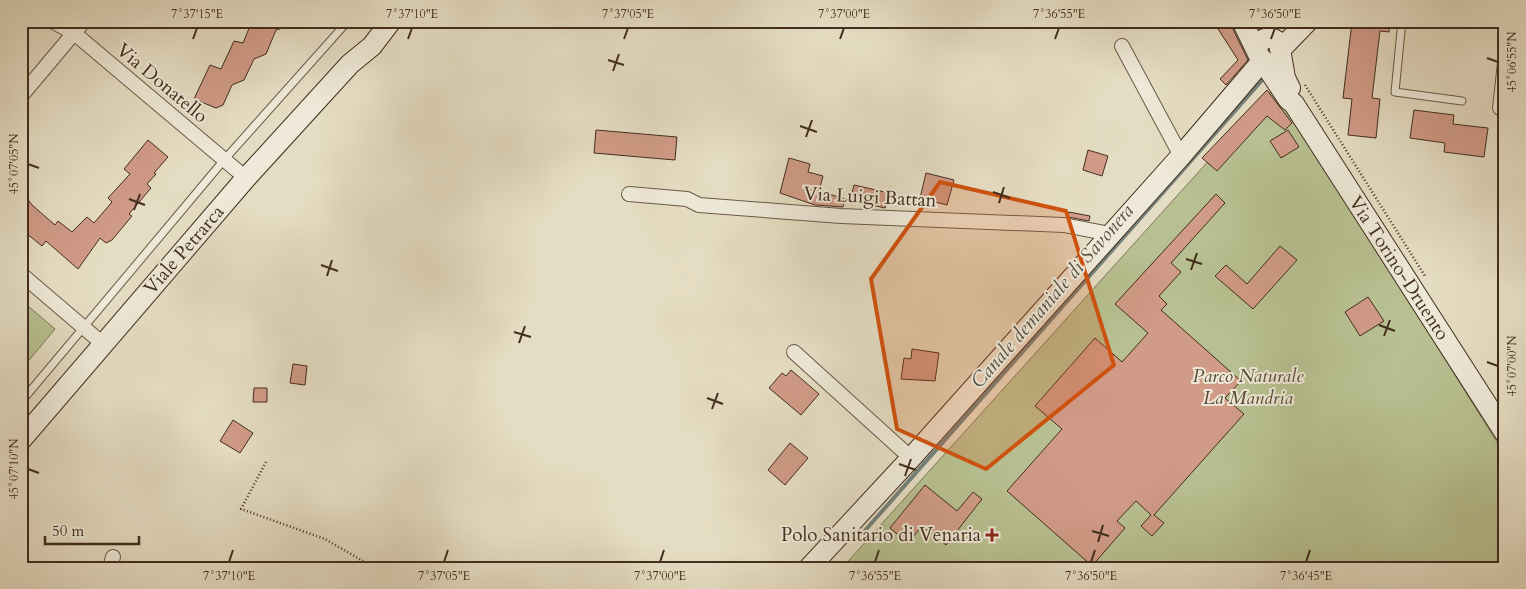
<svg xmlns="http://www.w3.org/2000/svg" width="1526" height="589" font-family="Cardo,serif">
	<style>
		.green { fill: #b8c091; stroke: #7d7658 }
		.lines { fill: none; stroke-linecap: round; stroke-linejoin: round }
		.stream { stroke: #75827b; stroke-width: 4 }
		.building { fill: #d09b87; stroke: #422d1e }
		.lane-casing { stroke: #6b5947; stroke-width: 9 }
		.street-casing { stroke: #6b5947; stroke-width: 16 }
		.secondary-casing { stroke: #422d1e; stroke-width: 22 }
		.path { stroke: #422d1e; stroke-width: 2.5; stroke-dasharray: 1 2.5; stroke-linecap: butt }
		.lane { stroke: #eee9d8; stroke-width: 7 }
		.street { stroke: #eee9d8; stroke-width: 14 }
		.secondary { stroke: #eee9d8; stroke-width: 20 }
		.marked { fill: #cf520f; fill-opacity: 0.2; stroke: #cf520f; stroke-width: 4; stroke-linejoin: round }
		.ticks { fill: none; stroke: #422d1e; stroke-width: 2 }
		.poi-dot { fill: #8f2418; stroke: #eee9d8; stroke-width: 2 }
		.labels { text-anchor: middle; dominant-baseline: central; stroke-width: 4; stroke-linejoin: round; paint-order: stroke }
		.street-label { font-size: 19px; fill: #422d1e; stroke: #eee9d8 }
		.park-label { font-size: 19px; font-style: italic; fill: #5a4a35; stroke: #eee9d8 }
		.poi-label { font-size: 19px; fill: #422d1e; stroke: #eee9d8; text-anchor: end }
		.water-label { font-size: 20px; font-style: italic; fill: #575045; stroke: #eee9d8 }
		.neatline { fill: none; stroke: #422d1e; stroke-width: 2 }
		.ticks-label { font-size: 12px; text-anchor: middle; fill: #422d1e }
	</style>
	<rect width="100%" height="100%" fill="#e5ddc3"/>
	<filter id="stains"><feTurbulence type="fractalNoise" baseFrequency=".004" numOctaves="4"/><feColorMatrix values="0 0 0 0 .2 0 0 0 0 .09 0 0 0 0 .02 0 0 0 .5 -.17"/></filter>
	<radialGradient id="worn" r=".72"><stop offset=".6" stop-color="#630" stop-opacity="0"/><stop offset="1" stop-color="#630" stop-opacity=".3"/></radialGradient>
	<g class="green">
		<path d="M1275,87L1505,455V568H842Z"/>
		<path d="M21,300L55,329L21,370Z"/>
	</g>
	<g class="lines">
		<path class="stream" d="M862,534L1264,78"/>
	</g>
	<g class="building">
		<path d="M252,21H297V24L276,30L266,54L254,59L244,80L232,85L223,105L216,108L194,99L210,65L221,69L234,41L243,43Z"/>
		<path d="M1213,21H1229L1248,60L1226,85L1220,79L1238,60Z"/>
		<path d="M1390,21L1389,32L1380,31L1372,98L1380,99L1376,138L1348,135L1352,99L1343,98L1352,22Z"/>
		<path d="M1267,90L1292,123L1285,130L1267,116L1217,171L1202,158Z"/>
		<path d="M1414,110L1454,115L1453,124L1488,128L1484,157L1444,152L1445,143L1410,138Z"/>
		<path d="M596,130L677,137L675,160L594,153Z"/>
		<path d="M1288,130L1299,147L1281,158L1270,141Z"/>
		<path d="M148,140L168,157L154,173L156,174L147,184L151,188L129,214L132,216L112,240L106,243L100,238L78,269L46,241L42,246L21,229V190L32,205L55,225L58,221L72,232L87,217L94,223L112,202L108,198L130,174L124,169Z"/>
		<path d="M1088,150L1108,156L1102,176L1083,170Z"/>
		<path d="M789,158L810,164L808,172L823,176L819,191L845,199L843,207L815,205L780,193Z"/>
		<path d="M926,173L954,180L947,205L920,198Z"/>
		<path d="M854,185L889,193L885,208L850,200Z"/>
		<path d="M1216,194L1225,203L1171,263L1181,272L1159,296L1167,304L1161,310L1241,381L1225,398L1244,414L1154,515L1164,523L1152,536L1141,526L1151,515L1136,501L1117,521L1125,528L1092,566L1007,491L1062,429L1035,406L1095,338L1122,362L1148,333L1115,304Z"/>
		<path d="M1069,212L1090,216L1089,221L1068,217Z"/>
		<path d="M1280,246L1297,260L1253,309L1215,276L1226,265L1247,284Z"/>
		<path d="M1368,297L1384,321L1360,336L1345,312Z"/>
		<path d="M912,349L939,353L935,381L901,379L904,358L911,359Z"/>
		<path d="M293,364L307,366L305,385L290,383Z"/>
		<path d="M791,370L819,394L801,415L769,388L782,373L786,376Z"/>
		<path d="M254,388H267V402H253Z"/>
		<path d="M233,420L253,433L240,453L220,441Z"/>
		<path d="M790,443L808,458L785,485L768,470Z"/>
		<path d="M925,485L957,511L973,492L982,499L946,545L922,526L908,543L890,528Z"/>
	</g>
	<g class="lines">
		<defs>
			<g id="lane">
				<path d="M1402,21L1395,92L1462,101"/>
				<path d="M21,402L224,160L348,21"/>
			</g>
			<g id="street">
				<path d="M52,21L74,33L246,178"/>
				<path d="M1122,46L1181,156"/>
				<path d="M21,96L84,21"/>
				<path d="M1500,108L1505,63"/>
				<path d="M629,194L687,199L699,205L841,216L1064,225L1110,234"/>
				<path d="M21,274L103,344"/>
				<path d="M794,352L911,458"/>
				<path d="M110,568L113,557"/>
			</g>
			<g id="secondary">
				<path d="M1242,21L1258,54L1288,99L1294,104L1505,433"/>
				<path d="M1281,49L1308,21"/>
				<path d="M1257,50C1259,38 1270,34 1279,43L1285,78L1290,88"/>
				<path d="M21,440L246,178L350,64L372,46L391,21"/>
				<path d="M809,568L911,458L1181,156L1263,60"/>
			</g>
		</defs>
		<use href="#lane" class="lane-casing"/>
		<use href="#street" class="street-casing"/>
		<use href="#secondary" class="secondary-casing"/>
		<g class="path">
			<path d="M1305,85L1425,276"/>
			<path d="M266,462L241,509L325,539L375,568"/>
		</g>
		<use href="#lane" class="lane"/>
		<use href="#street" class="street"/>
		<use href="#secondary" class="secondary"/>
	</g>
	<path class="marked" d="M940,182L1066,211L1114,365L986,469L897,429L871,279Z"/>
	<path class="ticks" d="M193,39L197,28M408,39L412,28M624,39L628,28M840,39L844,28M1055,39L1059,28M1271,39L1275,28M1487,58L1498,62M608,60L624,65M613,71L619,54M800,126L817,132M806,137L812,120M28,164L39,168M993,192L1010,198M129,199L145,205M999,203L1004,187M134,210L140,194M1186,259L1202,264M321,265L338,271M1191,270L1197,253M327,276L332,260M1379,325L1395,331M514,332L531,337M1384,336L1390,320M519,343L525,326M1487,362L1498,366M707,398L723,404M712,409L718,393M899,464L916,470M28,469L39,473M905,476L911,459M1092,531L1109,536M1098,542L1103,525M229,562L233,550M444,562L448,550M660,562L664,550M875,562L879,550M1091,562L1095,550M1306,562L1310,550"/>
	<path class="poi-dot" d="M989.5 527.5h5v5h5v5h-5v5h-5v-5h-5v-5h5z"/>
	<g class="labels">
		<g class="street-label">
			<text transform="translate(162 83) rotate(40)">Via Donatello</text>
			<text transform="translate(870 197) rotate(3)">Via Luigi Battan</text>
			<text transform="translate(184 250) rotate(-49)">Viale Petrarca</text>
			<text transform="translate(1399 268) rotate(57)">Via Torino-Druento</text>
		</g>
		<g class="park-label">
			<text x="1248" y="376">Parco Naturale<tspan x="1248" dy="22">La Mandria</tspan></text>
		</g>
		<g class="poi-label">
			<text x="981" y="535">Polo Sanitario di Venaria</text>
		</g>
		<g class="water-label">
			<text transform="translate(1052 296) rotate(-49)">Canale demaniale di Savonera</text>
		</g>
	</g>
	<rect width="1526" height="589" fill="none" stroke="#e5ddc3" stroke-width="55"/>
	<path d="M45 536v8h94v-8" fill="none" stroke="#422d1e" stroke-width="2.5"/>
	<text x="52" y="536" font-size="15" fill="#422d1e" stroke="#eee9d8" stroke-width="4" paint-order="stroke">50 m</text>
	<rect x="28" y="28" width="1470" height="534" class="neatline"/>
	<g class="ticks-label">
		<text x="197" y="18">7°37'15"E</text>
		<text x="412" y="18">7°37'10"E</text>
		<text x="628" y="18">7°37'05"E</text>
		<text x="844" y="18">7°37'00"E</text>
		<text x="1059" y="18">7°36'55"E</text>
		<text x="1275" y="18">7°36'50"E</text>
		<text transform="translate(1512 62) rotate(-90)" y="4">45°06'55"N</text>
		<text transform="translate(14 164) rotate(-90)" y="4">45°07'05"N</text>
		<text transform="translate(1512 366) rotate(-90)" y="4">45°07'00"N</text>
		<text transform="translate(14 469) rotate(-90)" y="4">45°07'10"N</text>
		<text x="229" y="580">7°37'10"E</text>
		<text x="444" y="580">7°37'05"E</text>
		<text x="660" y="580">7°37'00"E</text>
		<text x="875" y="580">7°36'55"E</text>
		<text x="1091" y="580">7°36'50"E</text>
		<text x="1306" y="580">7°36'45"E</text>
	</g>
	<rect width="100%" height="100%" filter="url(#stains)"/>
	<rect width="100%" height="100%" fill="url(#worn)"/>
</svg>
